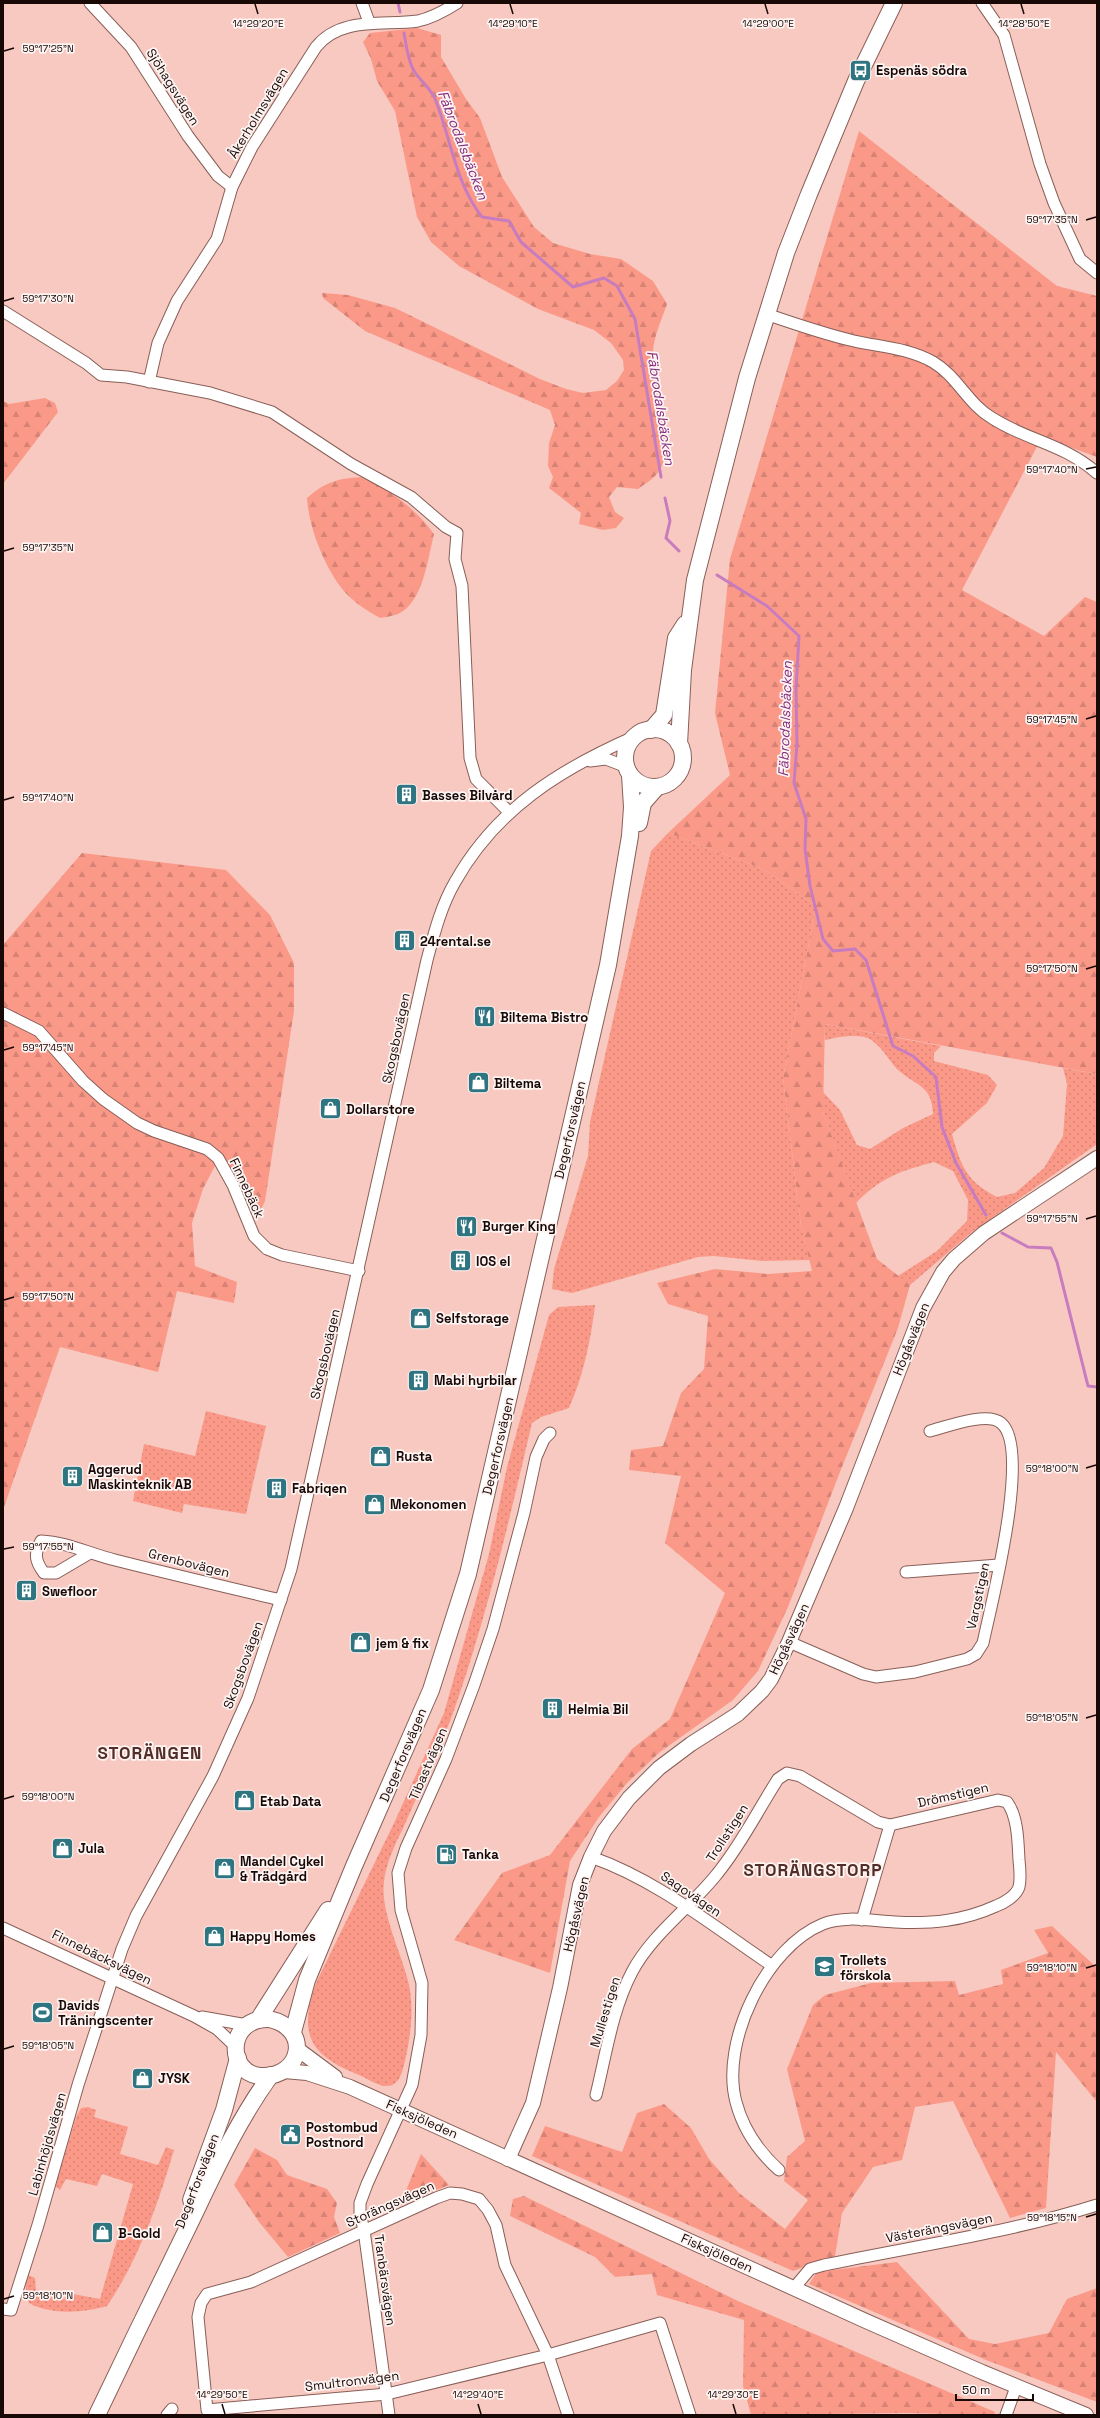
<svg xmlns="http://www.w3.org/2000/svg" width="1100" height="2418" font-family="'Space Grotesk',sans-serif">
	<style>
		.grass { fill: url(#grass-dots) }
		.forest { fill: url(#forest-firs) }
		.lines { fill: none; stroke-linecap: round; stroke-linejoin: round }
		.stream { stroke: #c77cc0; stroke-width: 3 }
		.minor-casing { stroke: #885f58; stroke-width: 13 }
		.tertiary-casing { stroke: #885f58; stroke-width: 16 }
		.secondary-casing { stroke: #885f58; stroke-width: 18 }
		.minor { stroke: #fff; stroke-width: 11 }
		.tertiary { stroke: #fff; stroke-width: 14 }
		.secondary { stroke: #fff; stroke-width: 16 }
		.ticks { fill: none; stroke: #180907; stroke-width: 1.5 }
		.labels { text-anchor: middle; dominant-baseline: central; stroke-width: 3.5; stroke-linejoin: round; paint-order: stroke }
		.poi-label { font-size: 13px; font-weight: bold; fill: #180907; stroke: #fef4f2; text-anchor: start }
		.street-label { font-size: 13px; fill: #180907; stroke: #fef4f2 }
		.water-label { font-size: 14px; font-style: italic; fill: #862d80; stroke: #fef4f2 }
		.district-label { font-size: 17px; font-weight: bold; letter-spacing: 1px; fill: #532e28; stroke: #fef4f2 }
		.ticks-label { font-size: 10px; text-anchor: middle; fill: #180907; stroke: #fef4f2; stroke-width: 3.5; stroke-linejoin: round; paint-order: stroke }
	</style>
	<defs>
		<pattern id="grass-dots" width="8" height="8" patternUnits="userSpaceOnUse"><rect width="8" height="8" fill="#fb9989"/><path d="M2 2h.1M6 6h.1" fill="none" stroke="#d68275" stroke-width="1.8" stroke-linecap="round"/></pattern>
		<pattern id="forest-firs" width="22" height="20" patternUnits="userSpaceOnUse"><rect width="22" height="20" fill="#fb9989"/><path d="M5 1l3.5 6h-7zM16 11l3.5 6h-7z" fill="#d68275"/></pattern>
	</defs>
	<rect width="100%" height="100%" fill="#f8c9c0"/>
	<g class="grass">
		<path d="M668,833L763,869L816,906L783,1078L801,1226L810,1260L762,1261L714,1256L698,1257L572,1293L552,1289L554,1269L588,1156L590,1122L651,851Z"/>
		<path d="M825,1024L941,1046L934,1053V1061L988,1075L997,1085L987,1103L952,1134C961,1166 966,1181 997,1197L1015,1193L1044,1168L1063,1136L1067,1084L1063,1068L1097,1074V1144L972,1232L910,1285L898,1276L937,1251L967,1221L968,1200L953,1171L934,1162C901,1171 881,1177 856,1203L823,1112V1092L840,1110L857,1145L870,1149L903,1128L933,1114C932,1084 915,1086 897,1069C888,1059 882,1047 870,1039C860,1033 836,1037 825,1040Z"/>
		<path d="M595,1305C591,1340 583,1377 569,1408L541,1417L532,1423C509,1522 486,1620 452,1716C438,1753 420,1789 404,1826C396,1843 386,1862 384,1882C380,1909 400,1951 407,1977C415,2003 411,2035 405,2061C402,2072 400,2086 386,2086C378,2086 366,2078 359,2075C309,2055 298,2034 316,1983L395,1821L444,1713L489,1554L507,1467L549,1315L558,1307Z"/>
		<path d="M206,1411L266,1426L246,1514L184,1504L182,1513L133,1501L144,1444L195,1456Z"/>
		<path d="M88,2107L96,2110L94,2117L128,2127L120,2154L158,2165L166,2147L174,2150C158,2204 139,2259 107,2306C84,2313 50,2315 29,2303L25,2284L28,2275L35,2278L36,2290L64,2299L68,2293L100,2299L133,2184L102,2174L97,2186L66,2179L60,2190L55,2186L76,2117L81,2108Z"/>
	</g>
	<g class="forest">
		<path d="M417,28L441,35V57L466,99L480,118L502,177L534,227L553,243L590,254L621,259L653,281L667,304C662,319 653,337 653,354C653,387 679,440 659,471C655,478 645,484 638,489L617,487L609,497L615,512L624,518L616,528L603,530L579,524L581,513L549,488L553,477L548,466L549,443L555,425L550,410L365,331L323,298L322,293L348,295L395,308L540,379L566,389L583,393L606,390L617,381L624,370L623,360L611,343L594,330L538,309L459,266L431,242L417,217L395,111L377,81L371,59L363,42L370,33Z"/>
		<path d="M859,131L1057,286L1097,296V457L1042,437L962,590L1044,636L1085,597L1097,602V1074L825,1024L823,1112L877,1259L910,1285L898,1328L840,1472L788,1607L758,1671L733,1700L660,1752L627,1783L599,1817L570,1861L550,1973L454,1940L502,1873L550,1855L632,1749L670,1719L725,1593L665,1543L681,1476L629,1470L631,1450L663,1446L681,1393L704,1369L708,1316L668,1304L657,1283L715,1269L768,1274L812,1271L801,1226L783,1078L816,906L763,869L668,833L730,775L715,713L730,559Z"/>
		<path d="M45,398L55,403L58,412L3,484V401L9,404Z"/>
		<path d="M363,477C393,493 413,506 434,534C428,558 423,603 398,614C393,616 385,617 380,618C366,610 353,602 343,590C324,566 309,528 307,498C325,482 339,478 363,477Z"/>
		<path d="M82,853L226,870L270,915L294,963V1011L265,1201L256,1220L232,1171L218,1160L203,1189L192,1223L195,1266L237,1282L234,1303L177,1291L158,1372L60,1347L3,1510V945Z"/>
		<path d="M1052,1926L1097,1968V2102L1056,2052L1046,2208L1010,2218L953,2101L915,2107L902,2160L873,2167L842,2213L835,2256L793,2271L532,2156L545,2126L622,2152L637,2113L664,2104L691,2128L709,2159L739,2193L785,2229L808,2200L784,2181L787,2157L805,2141L787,2069L813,2005L825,1995L871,1983L955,1981L959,1995L1003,1984L1001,1970L1048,1953L1034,1930Z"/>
		<path d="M255,2148L277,2160L287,2175L327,2189L337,2203L334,2217L340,2233L288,2257L259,2222L234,2185Z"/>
		<path d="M421,2154L449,2185L400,2205Z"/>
		<path d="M524,2196L738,2301L995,2412L994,2415L907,2413L751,2415L743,2386L744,2320L657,2295L652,2274L615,2277L595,2257L510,2216L513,2199Z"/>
		<path d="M897,2262L969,2339L995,2344L1049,2333L1067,2299L1097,2288V2402L986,2360L809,2284L817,2272Z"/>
	</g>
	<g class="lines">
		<g class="stream">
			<path d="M398,3L400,12"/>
			<path d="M404,33C406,44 408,61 414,71C421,82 431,88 436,101C451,140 456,184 482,217L509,221L521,242L573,287L604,278L617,286L635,319L661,477"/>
			<path d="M665,498L670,521L666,538L679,551"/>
			<path d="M717,575L767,606L799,636L796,690L797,744L794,783L806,819L805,849L810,886L823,939L833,951L855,949L866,960L893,1046L913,1056L936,1077L942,1127L956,1163L986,1215"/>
			<path d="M1002,1233L1028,1247L1051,1248L1057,1262L1088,1386L1097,1387"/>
		</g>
		<defs>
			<g id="minor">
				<path d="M90,3L131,47L188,136L218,176L232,187"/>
				<path d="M362,3L369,22"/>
				<path d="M982,3L1004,35L1040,164L1054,203L1080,259L1097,273"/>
				<path d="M3,311L86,363L101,375L127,377L210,393L272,412L351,464L411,497L446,527L457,533L455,559L462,586L470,758L476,779L509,812"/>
				<path d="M766,314C795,324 824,334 854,341C881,347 908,348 933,362C957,376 968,404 992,418C1028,441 1062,443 1097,473"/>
				<path d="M149,382L158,343L177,301L217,239L232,187L252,147L316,47C341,16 384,26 418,21C431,18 446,10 457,3"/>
				<path d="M590,761L606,759L627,767"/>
				<path d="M3,1013L39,1031L83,1081L103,1099L137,1123L154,1131L207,1149L218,1158L233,1185L254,1236L267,1249L282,1255L359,1271"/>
				<path d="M90,1553L56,1573H44C35,1561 34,1554 41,1541C67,1542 90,1554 115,1560C170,1574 226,1587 281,1600"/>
				<path d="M906,1572L999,1565"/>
				<path d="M789,1642L863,1674L876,1677L915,1672L967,1659L976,1654L983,1643C991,1605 1032,1448 1001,1423C987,1411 946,1427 930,1431"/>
				<path d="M591,1857C657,1880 713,1926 771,1965"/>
				<path d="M862,1920L890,1825"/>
				<path d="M3,1928L194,2016L217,2029L235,2046"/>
				<path d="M202,2017L247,2025"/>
				<path d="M596,2095C606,2055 612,2010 632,1972C652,1934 691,1907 717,1874C741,1845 758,1810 778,1779L787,1773L800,1776L878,1822L890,1825L998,1800L1007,1802C1018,1817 1018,1842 1019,1860C1020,1869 1021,1879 1019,1887C1016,1896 1004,1903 996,1906C963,1921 931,1924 895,1922C873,1921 845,1915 823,1924C766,1947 720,2042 736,2102C743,2129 758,2151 779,2170"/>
				<path d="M794,2288L810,2269L824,2265C915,2246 1008,2233 1097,2205"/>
				<path d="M3,2309L11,2310L38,2225L78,2085L122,1949L136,1916L213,1776L248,1698L291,1569L427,960C434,934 441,906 455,882C496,809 560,769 636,736"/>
				<path d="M167,2415L172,2409"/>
				<path d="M389,2415L364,2230L360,2214V2203L367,2184L412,2085L421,2035L422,1983L401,1910L398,1873L406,1848L446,1759L474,1685L493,1629L524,1513L536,1457L544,1439L550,1433"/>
				<path d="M568,2415L548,2355L505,2265L496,2225L488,2210L479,2199L462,2194L450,2193L436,2198L251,2282L207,2294L201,2303L198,2317L207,2410L387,2394L548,2355L660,2323L690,2415"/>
				<path d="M1006,2415L1016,2387"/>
			</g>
			<g id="tertiary">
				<path d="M296,2048L335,2077"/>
				<path d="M284,2071L307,2073L350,2087L866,2321L982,2372L1086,2415"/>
				<path d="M508,2159L533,2103L560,1988L580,1885L591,1857L604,1831L629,1798L659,1768L691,1744L738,1714L762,1691L771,1679L789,1642L846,1508L923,1308L943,1272L954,1259L984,1233L1097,1158"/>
			</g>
			<g id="secondary">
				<circle cx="654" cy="758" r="29"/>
				<path d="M651,730L664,715L676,638L685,624"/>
				<path d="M679,744L683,670L695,580L747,378L786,253L809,194L856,81L894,3"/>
				<path d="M639,823L643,803L657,787"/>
				<path d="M269,2019C312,2028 302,2078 261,2076C226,2074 226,2018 269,2019Z"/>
				<path d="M258,2020L328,1910"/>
				<path d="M293,2032L307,1980L354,1866L431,1690L468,1574L608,965L630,836L632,807L630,775"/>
				<path d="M191,2200L224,2110L238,2058"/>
				<path d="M97,2415C128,2350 159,2286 191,2221C215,2171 238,2120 271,2075"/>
			</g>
		</defs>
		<use href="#minor" class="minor-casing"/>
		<use href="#tertiary" class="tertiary-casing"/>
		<use href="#secondary" class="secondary-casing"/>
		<use href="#minor" class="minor"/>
		<use href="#tertiary" class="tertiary"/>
		<use href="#secondary" class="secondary"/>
	</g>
	<path class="ticks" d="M255,4L258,14M510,4L513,14M765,4L768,14M1021,4L1024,14M4,51L14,48M1086,220L1096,217M4,301L14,298M1086,469L1096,467M4,551L14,548M1086,719L1096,716M4,800L14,797M1086,969L1096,966M4,1050L14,1047M1086,1219L1096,1216M4,1300L14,1297M1086,1468L1096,1465M4,1549L14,1547M1086,1718L1096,1715M4,1799L14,1796M1086,1968L1096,1965M4,2049L14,2046M1086,2217L1096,2214M4,2299L14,2296M222,2404L225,2414M478,2404L481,2414M733,2404L736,2414"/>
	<defs>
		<symbol id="bus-square" viewBox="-11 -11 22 22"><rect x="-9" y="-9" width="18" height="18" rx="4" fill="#2e7581" stroke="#fef4f2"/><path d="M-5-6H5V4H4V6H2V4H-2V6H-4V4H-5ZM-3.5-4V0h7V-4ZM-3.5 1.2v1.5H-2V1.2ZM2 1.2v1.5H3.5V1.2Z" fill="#fff"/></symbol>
		<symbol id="building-square" viewBox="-11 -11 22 22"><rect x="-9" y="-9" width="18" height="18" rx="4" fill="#2e7581" stroke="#fef4f2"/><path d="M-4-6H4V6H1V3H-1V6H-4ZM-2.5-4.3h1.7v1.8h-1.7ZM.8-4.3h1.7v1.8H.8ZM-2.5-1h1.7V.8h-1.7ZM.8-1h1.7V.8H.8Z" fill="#fff"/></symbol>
		<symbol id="restaurant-square" viewBox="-11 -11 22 22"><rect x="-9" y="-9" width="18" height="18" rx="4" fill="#2e7581" stroke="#fef4f2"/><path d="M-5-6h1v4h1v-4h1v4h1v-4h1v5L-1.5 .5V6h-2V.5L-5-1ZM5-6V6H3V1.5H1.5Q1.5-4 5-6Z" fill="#fff"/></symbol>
		<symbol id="shop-square" viewBox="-11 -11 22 22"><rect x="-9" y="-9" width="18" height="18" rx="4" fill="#2e7581" stroke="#fef4f2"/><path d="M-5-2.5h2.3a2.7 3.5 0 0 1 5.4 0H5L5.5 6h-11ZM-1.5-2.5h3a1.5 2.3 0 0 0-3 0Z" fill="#fff"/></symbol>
		<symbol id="fuel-square" viewBox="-11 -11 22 22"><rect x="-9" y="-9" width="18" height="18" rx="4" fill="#2e7581" stroke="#fef4f2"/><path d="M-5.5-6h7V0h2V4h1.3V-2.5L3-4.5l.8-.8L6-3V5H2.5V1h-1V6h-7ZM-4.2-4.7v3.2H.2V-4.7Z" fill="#fff"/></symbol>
		<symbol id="school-square" viewBox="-11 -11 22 22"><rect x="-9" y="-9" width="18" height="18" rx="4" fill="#2e7581" stroke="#fef4f2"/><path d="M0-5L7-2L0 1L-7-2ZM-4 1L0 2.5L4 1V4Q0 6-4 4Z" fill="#fff"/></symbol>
		<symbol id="stadium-square" viewBox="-11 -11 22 22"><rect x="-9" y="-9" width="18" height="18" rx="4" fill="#2e7581" stroke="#fef4f2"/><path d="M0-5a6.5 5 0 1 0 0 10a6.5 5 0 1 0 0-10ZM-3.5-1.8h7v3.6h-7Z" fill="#fff"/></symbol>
		<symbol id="civic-square" viewBox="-11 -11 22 22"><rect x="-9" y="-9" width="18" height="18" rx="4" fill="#2e7581" stroke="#fef4f2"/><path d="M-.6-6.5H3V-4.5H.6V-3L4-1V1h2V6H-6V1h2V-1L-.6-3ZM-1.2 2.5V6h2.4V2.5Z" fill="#fff"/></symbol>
	</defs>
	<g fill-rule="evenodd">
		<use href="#bus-square" x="848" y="58" width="25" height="25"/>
		<use href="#building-square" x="394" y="782" width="25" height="25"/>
		<use href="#building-square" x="392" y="928" width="25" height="25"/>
		<use href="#restaurant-square" x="472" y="1004" width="25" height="25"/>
		<use href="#shop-square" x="466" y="1070" width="25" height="25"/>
		<use href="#shop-square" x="318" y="1096" width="25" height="25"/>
		<use href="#restaurant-square" x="454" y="1214" width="25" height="25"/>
		<use href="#building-square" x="448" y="1248" width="25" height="25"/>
		<use href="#shop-square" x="408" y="1306" width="25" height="25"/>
		<use href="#building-square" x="406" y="1368" width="25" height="25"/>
		<use href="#shop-square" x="368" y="1444" width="25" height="25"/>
		<use href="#building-square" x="60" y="1464" width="25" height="25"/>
		<use href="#building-square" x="264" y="1476" width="25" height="25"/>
		<use href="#shop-square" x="362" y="1492" width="25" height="25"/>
		<use href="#building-square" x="14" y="1578" width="25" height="25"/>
		<use href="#shop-square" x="348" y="1630" width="25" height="25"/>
		<use href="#building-square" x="540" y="1696" width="25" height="25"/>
		<use href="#shop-square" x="232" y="1788" width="25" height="25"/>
		<use href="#shop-square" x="50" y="1836" width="25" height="25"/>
		<use href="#fuel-square" x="434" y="1842" width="25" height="25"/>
		<use href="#shop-square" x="212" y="1856" width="25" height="25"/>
		<use href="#shop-square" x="202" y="1924" width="25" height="25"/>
		<use href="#school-square" x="812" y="1954" width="25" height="25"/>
		<use href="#stadium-square" x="30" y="2000" width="25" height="25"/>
		<use href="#shop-square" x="130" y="2066" width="25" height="25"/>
		<use href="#civic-square" x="278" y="2122" width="25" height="25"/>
		<use href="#shop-square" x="90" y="2220" width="25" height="25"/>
	</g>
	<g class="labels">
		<g class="poi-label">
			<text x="876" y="70">Espenäs södra</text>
			<text x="422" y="795">Basses Bilvård</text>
			<text x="420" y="941">24rental.se</text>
			<text x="500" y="1017">Biltema Bistro</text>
			<text x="494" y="1083">Biltema</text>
			<text x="346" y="1109">Dollarstore</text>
			<text x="482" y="1226">Burger King</text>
			<text x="476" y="1261">IOS el</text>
			<text x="436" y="1318">Selfstorage</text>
			<text x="434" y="1380">Mabi hyrbilar</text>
			<text x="396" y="1456">Rusta</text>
			<text x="88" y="1469">Aggerud<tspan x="88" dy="15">Maskinteknik AB</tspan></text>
			<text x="292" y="1488">Fabriqen</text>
			<text x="390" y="1504">Mekonomen</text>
			<text x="42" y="1591">Swefloor</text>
			<text x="376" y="1643">jem &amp; fix</text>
			<text x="568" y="1709">Helmia Bil</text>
			<text x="260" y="1801">Etab Data</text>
			<text x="78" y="1848">Jula</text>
			<text x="462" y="1854">Tanka</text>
			<text x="240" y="1861">Mandel Cykel<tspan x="240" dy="15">&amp; Trädgård</tspan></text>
			<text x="230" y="1936">Happy Homes</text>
			<text x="840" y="1960">Trollets<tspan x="840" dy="15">förskola</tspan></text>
			<text x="58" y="2005">Davids<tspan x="58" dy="15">Träningscenter</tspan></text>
			<text x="158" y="2078">JYSK</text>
			<text x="306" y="2127">Postombud<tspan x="306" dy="15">Postnord</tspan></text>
			<text x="118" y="2233">B-Gold</text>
		</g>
		<g class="street-label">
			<text transform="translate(173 87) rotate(58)">Sjöhagsvägen</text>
			<text transform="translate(258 113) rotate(-59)">Åkerholmsvägen</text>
			<text transform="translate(396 1038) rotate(-78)">Skogsbovägen</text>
			<text transform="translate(570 1130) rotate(-77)">Degerforsvägen</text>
			<text transform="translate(247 1188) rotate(65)">Finnebäck</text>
			<text transform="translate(911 1339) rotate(-68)">Högåsvägen</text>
			<text transform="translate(325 1354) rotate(-77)">Skogsbovägen</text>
			<text transform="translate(498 1446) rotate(-77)">Degerforsvägen</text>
			<text transform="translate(189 1563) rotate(14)">Grenbovägen</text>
			<text transform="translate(978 1596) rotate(-78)">Vargstigen</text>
			<text transform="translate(789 1639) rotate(-65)">Högåsvägen</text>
			<text transform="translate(243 1665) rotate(-70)">Skogsbovägen</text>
			<text transform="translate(403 1755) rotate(-67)">Degerforsvägen</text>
			<text transform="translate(428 1764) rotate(-67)">Tibastvägen</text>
			<text transform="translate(953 1795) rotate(-13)">Drömstigen</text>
			<text transform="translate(727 1833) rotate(-57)">Trollstigen</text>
			<text transform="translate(691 1894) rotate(34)">Sagovägen</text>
			<text transform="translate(576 1914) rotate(-77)">Högåsvägen</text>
			<text transform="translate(102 1957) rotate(26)">Finnebäcksvägen</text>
			<text transform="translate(605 2012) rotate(-73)">Mullestigen</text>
			<text transform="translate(422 2119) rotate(24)">Fisksjöleden</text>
			<text transform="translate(47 2144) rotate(-74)">Labinhöjdsvägen</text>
			<text transform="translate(197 2181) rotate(-69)">Degerforsvägen</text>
			<text transform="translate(390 2204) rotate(-24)">Storängsvägen</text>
			<text transform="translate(939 2228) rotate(-11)">Västerängsvägen</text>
			<text transform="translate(717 2253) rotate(24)">Fisksjöleden</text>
			<text transform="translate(385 2280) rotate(82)">Tranbärsvägen</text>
			<text transform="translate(352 2381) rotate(-7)">Smultronvägen</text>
		</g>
		<g class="water-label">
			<text transform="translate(463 145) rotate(69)">Fäbrodalsbäcken</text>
			<text transform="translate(661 408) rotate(81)">Fäbrodalsbäcken</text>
			<text transform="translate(785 719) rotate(-88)">Fäbrodalsbäcken</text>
		</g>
		<g class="district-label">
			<text x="150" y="1753">STORÄNGEN</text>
			<text x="813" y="1870">STORÄNGSTORP</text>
		</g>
	</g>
	<g class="ticks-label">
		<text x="258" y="27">14°29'20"E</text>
		<text x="513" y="27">14°29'10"E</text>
		<text x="768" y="27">14°29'00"E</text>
		<text x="1024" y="27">14°28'50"E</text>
		<text x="48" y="52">59°17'25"N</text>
		<text x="1052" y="223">59°17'35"N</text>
		<text x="48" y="302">59°17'30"N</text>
		<text x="1052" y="473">59°17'40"N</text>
		<text x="48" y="551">59°17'35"N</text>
		<text x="1052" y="723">59°17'45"N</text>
		<text x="48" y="801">59°17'40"N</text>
		<text x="1052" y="972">59°17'50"N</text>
		<text x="48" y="1051">59°17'45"N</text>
		<text x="1052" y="1222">59°17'55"N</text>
		<text x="48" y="1300">59°17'50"N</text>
		<text x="1052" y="1472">59°18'00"N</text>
		<text x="48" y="1550">59°17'55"N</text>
		<text x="1052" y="1721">59°18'05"N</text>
		<text x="48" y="1800">59°18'00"N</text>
		<text x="1052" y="1971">59°18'10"N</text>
		<text x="48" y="2049">59°18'05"N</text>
		<text x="1052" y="2221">59°18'15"N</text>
		<text x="48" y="2299">59°18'10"N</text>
		<text x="222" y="2398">14°29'50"E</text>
		<text x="478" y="2398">14°29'40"E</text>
		<text x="733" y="2398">14°29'30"E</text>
	</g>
	<rect width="1100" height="2418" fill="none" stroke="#180907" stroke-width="8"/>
	<path d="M956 2394v6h77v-6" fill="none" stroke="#180907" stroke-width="2"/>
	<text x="962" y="2394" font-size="12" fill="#180907" stroke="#fef4f2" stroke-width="3" paint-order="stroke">50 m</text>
</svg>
